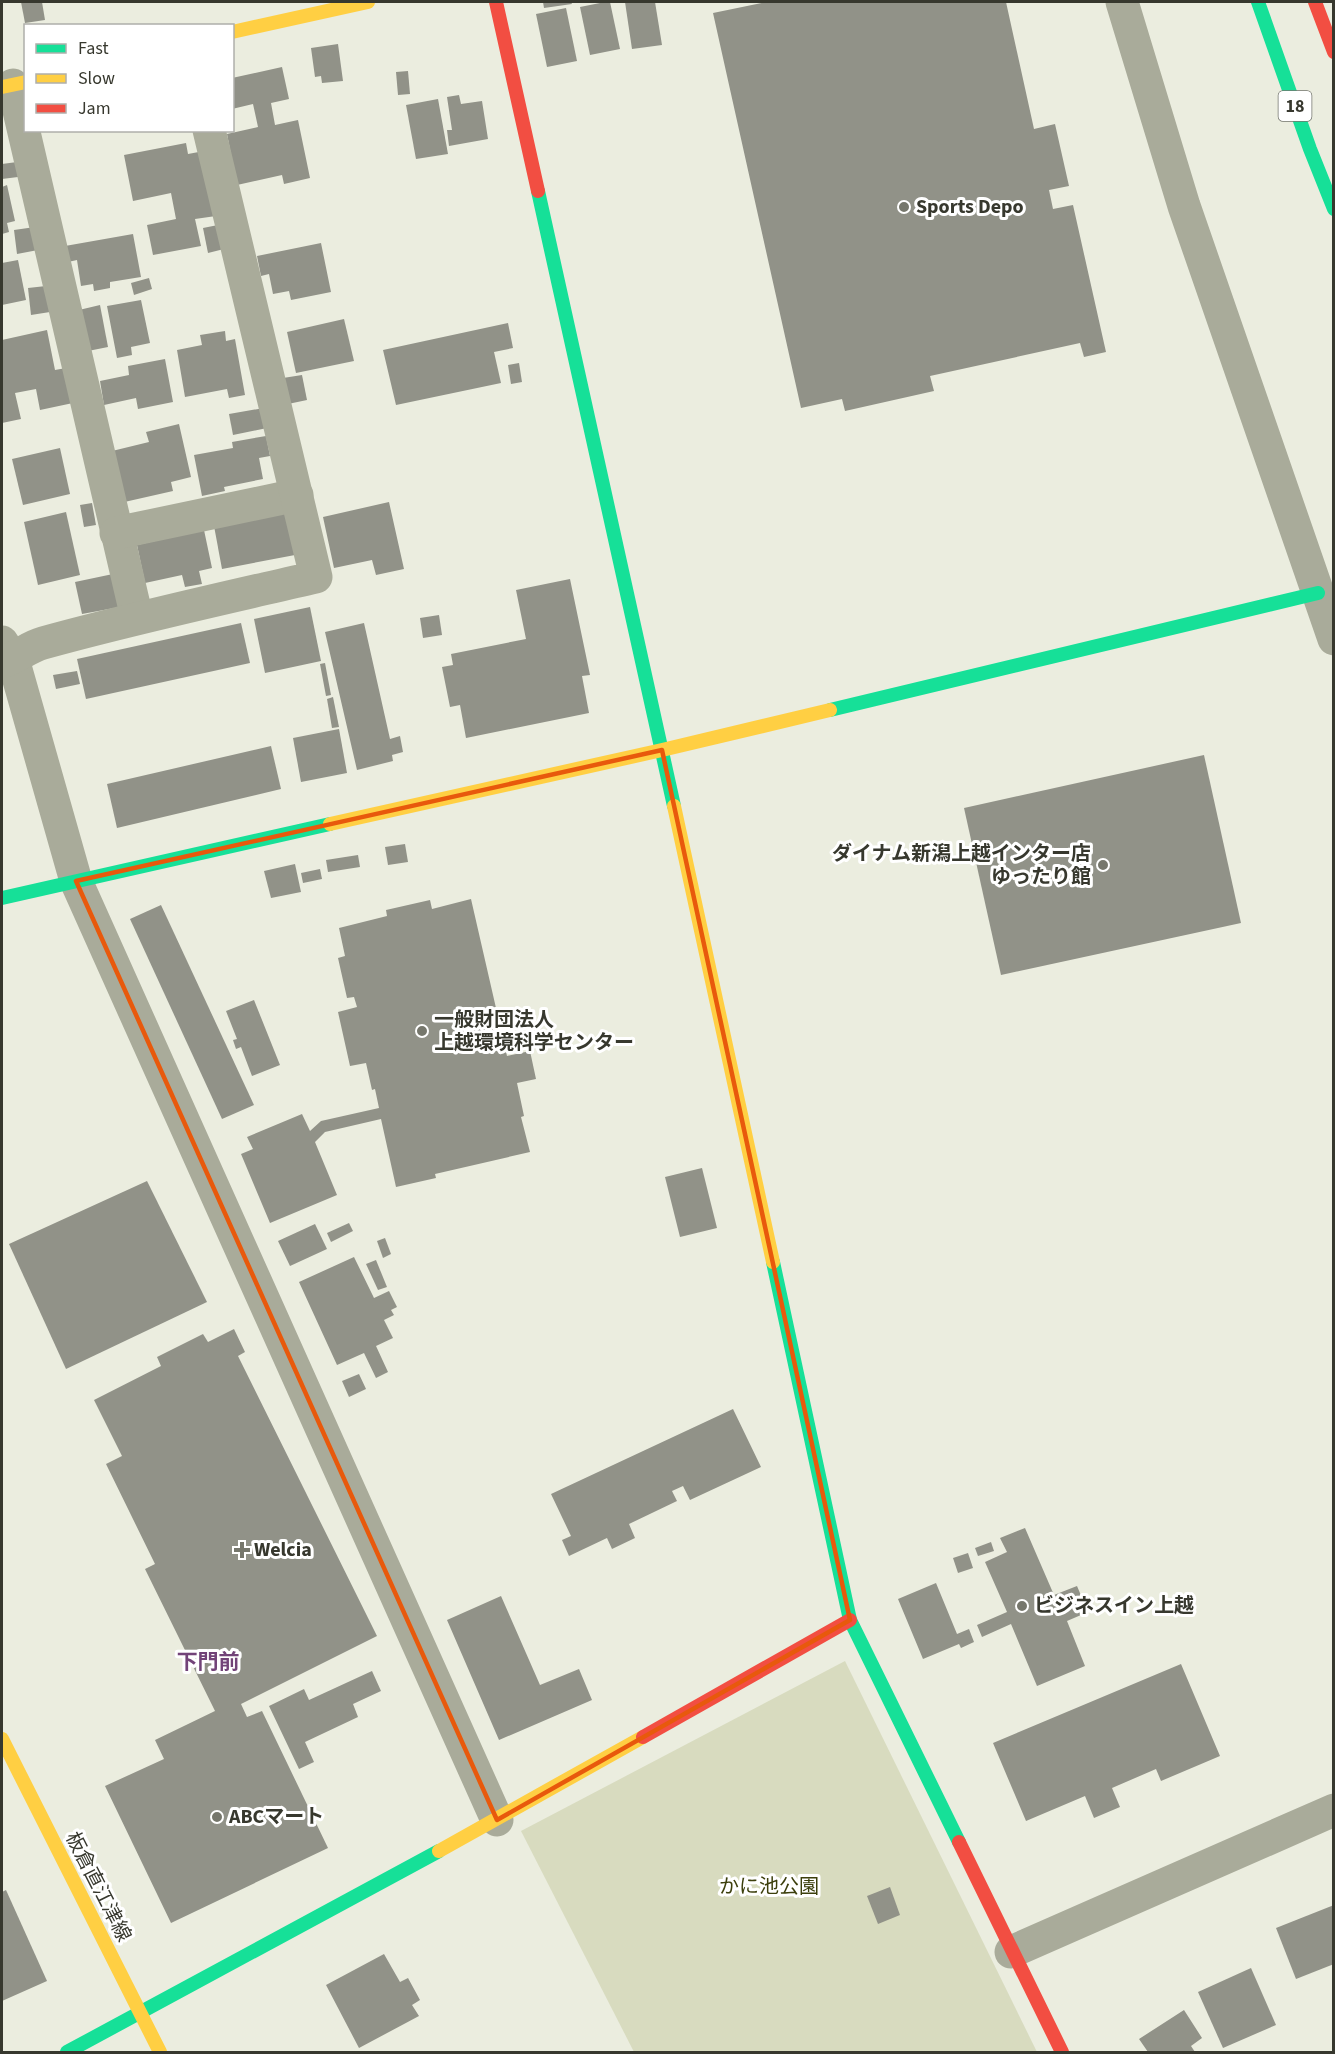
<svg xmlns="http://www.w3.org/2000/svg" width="1335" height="2054" font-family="'Source Sans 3','Noto Sans JP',sans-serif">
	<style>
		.green { fill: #d8dbbf }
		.building { fill: #919288 }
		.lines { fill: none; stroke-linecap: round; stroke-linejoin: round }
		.street { stroke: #a9ab9a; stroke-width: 33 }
		.fast { stroke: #16e098; stroke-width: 14 }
		.slow { stroke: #ffcf43; stroke-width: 14 }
		.jam { stroke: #f24e42; stroke-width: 14 }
		.marked { fill: none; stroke: #e8590c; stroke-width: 4.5; stroke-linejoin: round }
		.poi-dot { fill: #76776c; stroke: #fff; stroke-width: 2 }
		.labels { text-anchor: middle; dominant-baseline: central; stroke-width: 6; stroke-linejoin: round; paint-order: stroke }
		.shield { fill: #fff; stroke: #73746d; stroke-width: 1.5 }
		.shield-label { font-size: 18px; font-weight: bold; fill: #37382e }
		.poi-label { font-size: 20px; font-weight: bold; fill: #37382e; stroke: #fff; text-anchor: start }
		.street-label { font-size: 20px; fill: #37382e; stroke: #fff }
		.park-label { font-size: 20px; fill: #3c3f0c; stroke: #fff }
		.neighbourhood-label { font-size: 21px; font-weight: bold; fill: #724378; stroke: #fff }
	</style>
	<rect width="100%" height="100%" fill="#ebeddf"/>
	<path class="green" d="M845,1661L1037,2052H634L521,1831Z"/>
	<g class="building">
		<path d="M21,2H42L45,20L25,23Z"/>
		<path d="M543,2H571L572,4L544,8Z"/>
		<path d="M605,2H610L620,49L590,55L580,7Z"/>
		<path d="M625,2H655L662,45L632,49Z"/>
		<path d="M767,2H1006L1034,129L1055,124L1069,186L1049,190L1053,209L1073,205L1106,352L1084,357L1080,343L930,376L934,391L845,411L842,399L801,408L713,13Z"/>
		<path d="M566,8L577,61L547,67L536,14Z"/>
		<path d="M338,44L343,81L322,83L321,76L315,77L311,48Z"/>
		<path d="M282,67L289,99L271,103L275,125L298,120L310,178L284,184L282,175L237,185L227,134L258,127L253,104L232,109V78Z"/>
		<path d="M408,71L410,94L398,95L396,72Z"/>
		<path d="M459,95L461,104L482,101L488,139L449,146L447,130H452L447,97Z"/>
		<path d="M438,99L448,154L416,159L406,105Z"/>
		<path d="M186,143L188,154L204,151L216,216L195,219L201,246L153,255L147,225L176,219L171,193L133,201L124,155Z"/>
		<path d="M17,162L18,177L2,179V164Z"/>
		<path d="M7,185L15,221L7,223L9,232L2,234V187Z"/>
		<path d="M223,224L228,248L208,253L203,228Z"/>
		<path d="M35,227L38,250L17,254L14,230Z"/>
		<path d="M133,234L141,277L110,282V288L94,291L93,284L81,286L77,260L68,262L65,246Z"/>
		<path d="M321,243L331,292L291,300L289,291L273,294L269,274L261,276L257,256Z"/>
		<path d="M18,260L26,300L2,305V263Z"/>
		<path d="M149,278L152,289L134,295L131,283Z"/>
		<path d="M46,286L50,312L31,315L28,288Z"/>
		<path d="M141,300L150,343L131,347L132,355L117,358L107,306Z"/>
		<path d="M100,305L108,347L88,351L79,310Z"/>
		<path d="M344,319L354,361L296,373L287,332Z"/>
		<path d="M508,323L513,348L494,352L501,383L396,405L383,350Z"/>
		<path d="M47,330L55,370L66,368L73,403L40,410L36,389L15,393L21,419L2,423V340Z"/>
		<path d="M225,331L226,341L235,339L245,395L229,398L227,389L185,397L177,350L202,345L200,335Z"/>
		<path d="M165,359L173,402L138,409L136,398L104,405L100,381L129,375L128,366Z"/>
		<path d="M519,363L522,382L511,384L508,365Z"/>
		<path d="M302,375L307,400L288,404L283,378Z"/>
		<path d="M264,408L267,428L233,435L229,414Z"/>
		<path d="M179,424L191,477L171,482L173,491L120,503L108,452L149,442L146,432Z"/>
		<path d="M266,436L270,456L259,458L263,479L224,487L225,491L202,496L194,455L233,448L232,442Z"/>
		<path d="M60,448L70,494L23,505L12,459Z"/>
		<path d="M389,502L404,569L376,575L372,560L334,568L323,517Z"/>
		<path d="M92,503L96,525L84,527L80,505Z"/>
		<path d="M66,512L80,575L38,585L24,522Z"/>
		<path d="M286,512L295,555L222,569L214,526Z"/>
		<path d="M204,530L212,568L199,571L202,584L185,587L182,575L145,583L137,545Z"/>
		<path d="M113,574L120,607L82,614L75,582Z"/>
		<path d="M570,579L590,675L582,676L589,713L466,738L460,705L450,707L442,667L453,665L451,654L526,639L516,590Z"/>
		<path d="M310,607L321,661L265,673L254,619Z"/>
		<path d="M439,615L442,635L423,638L420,618Z"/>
		<path d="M241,623L250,663L86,699L77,659Z"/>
		<path d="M364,623L390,739L400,736L403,752L392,755L393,761L357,770L325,632Z"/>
		<path d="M325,663L331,695L326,696L320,664Z"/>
		<path d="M77,671L80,684L56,689L53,675Z"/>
		<path d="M333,697L339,727L332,728L327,699Z"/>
		<path d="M339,729L347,773L301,782L293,738Z"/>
		<path d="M271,746L281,789L117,828L107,784Z"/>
		<path d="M1204,755L1241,923L1001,975L964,808Z"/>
		<path d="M405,844L408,862L388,865L385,847Z"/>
		<path d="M358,855L360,867L328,872L326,860Z"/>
		<path d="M295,864L301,892L271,898L264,871Z"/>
		<path d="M320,869L322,879L303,883L301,873Z"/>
		<path d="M471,899L507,1056L530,1051L536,1079L517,1083L524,1116L521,1117L530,1152L435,1174L436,1178L396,1187L381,1119L325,1132L315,1142L337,1195L270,1223L241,1154L253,1149L247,1137L302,1114L310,1131L321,1121L379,1108L375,1089L372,1090L366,1063L350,1066L338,1012L357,1007L354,997L347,998L338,958L345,956L339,928L387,916L386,910L430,900L432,909Z"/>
		<path d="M161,905L254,1105L222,1119L130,919Z"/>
		<path d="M254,1000L280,1065L252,1076L241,1047L236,1049L233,1040L237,1039L226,1011Z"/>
		<path d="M702,1168L717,1228L680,1237L665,1177Z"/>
		<path d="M147,1181L207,1302L66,1369L9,1244Z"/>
		<path d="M349,1223L353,1231L331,1242L327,1233Z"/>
		<path d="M315,1224L327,1249L290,1266L278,1241Z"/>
		<path d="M385,1238L391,1254L383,1258L377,1241Z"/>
		<path d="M354,1257L374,1298L389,1291L397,1307L391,1310L394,1315L384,1320L393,1338L376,1346L388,1372L376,1378L364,1353L337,1365L299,1282Z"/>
		<path d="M376,1260L387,1287L378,1290L366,1264Z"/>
		<path d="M234,1329L245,1352L238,1356L377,1636L241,1704L247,1717L262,1711L328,1848L171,1923L105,1786L164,1759L155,1740L215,1711L145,1569L155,1564L106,1464L122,1456L94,1400L161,1366L157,1357L203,1334L208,1342Z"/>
		<path d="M359,1374L366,1389L349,1397L342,1381Z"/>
		<path d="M733,1409L761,1467L690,1500L683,1486L672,1491L677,1501L629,1524L635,1538L612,1549L607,1538L569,1556L562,1540L571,1536L551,1494Z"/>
		<path d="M1025,1528L1054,1595L1077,1586L1088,1612L1067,1621L1085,1666L1037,1686L1011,1624L982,1637L977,1625L1007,1612L985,1562L1007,1552L1000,1538Z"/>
		<path d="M991,1542L994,1551L978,1556L975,1548Z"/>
		<path d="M968,1553L973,1568L958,1573L953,1558Z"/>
		<path d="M936,1583L957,1634L969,1629L974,1642L961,1648L959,1644L923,1659L898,1599Z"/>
		<path d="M501,1596L540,1685L579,1669L592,1700L499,1740L447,1620Z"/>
		<path d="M1181,1664L1220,1756L1161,1781L1156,1769L1112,1788L1120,1807L1094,1818L1085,1796L1026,1821L993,1743Z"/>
		<path d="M372,1671L381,1691L353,1704L358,1717L305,1742L314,1762L299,1769L269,1706L304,1689L309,1700Z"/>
		<path d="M890,1887L900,1915L878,1924L867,1896Z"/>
		<path d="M6,1890L47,1981L2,2001V1892Z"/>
		<path d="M1334,1905V1964L1296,1979L1276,1928Z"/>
		<path d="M384,1954L400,1982L408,1978L420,2000L412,2005L419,2016L359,2048L326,1985Z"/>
		<path d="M1251,1968L1276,2025L1223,2048L1198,1992Z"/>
		<path d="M1184,2010L1202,2038L1191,2046L1195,2052H1148L1139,2039Z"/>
	</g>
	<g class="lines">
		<g class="street">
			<path d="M1122,2L1184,206L1334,639"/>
			<path d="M13,85L137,618"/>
			<path d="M116,533L297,495"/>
			<path d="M2,642L13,659L76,881L497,1820"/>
			<path d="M2,662C17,658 28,647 43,643C133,618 225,598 316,577L209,130"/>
			<path d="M1011,1952L1334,1810"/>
		</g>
		<g class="fast">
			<path d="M1258,2L1310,149L1334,209"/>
			<path d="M538,191L674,806"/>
			<path d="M830,710L1318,593"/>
			<path d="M2,898L330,824"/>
			<path d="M773,1262L850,1620L959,1842"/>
			<path d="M67,2052L439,1851"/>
		</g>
		<g class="slow">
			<path d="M232,32L368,2"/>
			<path d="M2,87L26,82"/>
			<path d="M674,806L773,1262"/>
			<path d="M330,824L662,750L830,710"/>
			<path d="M2,1739L160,2052"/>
			<path d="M439,1851L643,1737"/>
		</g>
		<g class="jam">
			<path d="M496,2L538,191"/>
			<path d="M1315,2L1334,52"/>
			<path d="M643,1737L850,1620"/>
			<path d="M959,1842L1062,2052"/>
		</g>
	</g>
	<path class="marked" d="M662,750L850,1620L497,1820L76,881Z"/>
	<g class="poi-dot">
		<circle cx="904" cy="207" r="6"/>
		<circle cx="1103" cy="865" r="6"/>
		<circle cx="422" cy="1031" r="6"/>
		<path d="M239 1541h6v6h6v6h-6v6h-6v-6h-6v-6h6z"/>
		<circle cx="1022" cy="1606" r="6"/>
		<circle cx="217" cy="1817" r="6"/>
	</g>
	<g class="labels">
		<rect class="shield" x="1278.5" y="91" width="33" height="30" rx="4.5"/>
		<g class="shield-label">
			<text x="1295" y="106">18</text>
		</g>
		<g class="poi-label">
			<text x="916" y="207">Sports Depo</text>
			<text x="1091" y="854" text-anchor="end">ダイナム新潟上越インター店<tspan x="1091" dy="23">ゆったり館</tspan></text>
			<text x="434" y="1020">一般財団法人<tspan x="434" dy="23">上越環境科学センター</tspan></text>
			<text x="254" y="1550">Welcia</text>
			<text x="1034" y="1606">ビジネスイン上越</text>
			<text x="229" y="1817">ABCマート</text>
		</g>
		<g class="street-label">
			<text transform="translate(98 1887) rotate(63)">板倉直江津線</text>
		</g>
		<g class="park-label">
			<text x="769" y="1887">かに池公園</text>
		</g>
		<g class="neighbourhood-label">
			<text x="208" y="1662">下門前</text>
		</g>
	</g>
	<rect width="1335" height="2054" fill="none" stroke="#37382e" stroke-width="6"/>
	<rect x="24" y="24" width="210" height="108" fill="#ffffff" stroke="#afafab" stroke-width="1.5"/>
	<rect x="36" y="44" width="30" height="9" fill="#16e098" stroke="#afafab" stroke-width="1.5"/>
	<text x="78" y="54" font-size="18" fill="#37382e">Fast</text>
	<rect x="36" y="74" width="30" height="9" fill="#ffcf43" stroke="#afafab" stroke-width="1.5"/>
	<text x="78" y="84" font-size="18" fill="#37382e">Slow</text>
	<rect x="36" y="104" width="30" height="9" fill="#f24e42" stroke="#afafab" stroke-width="1.5"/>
	<text x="78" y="114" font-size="18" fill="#37382e">Jam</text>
</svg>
